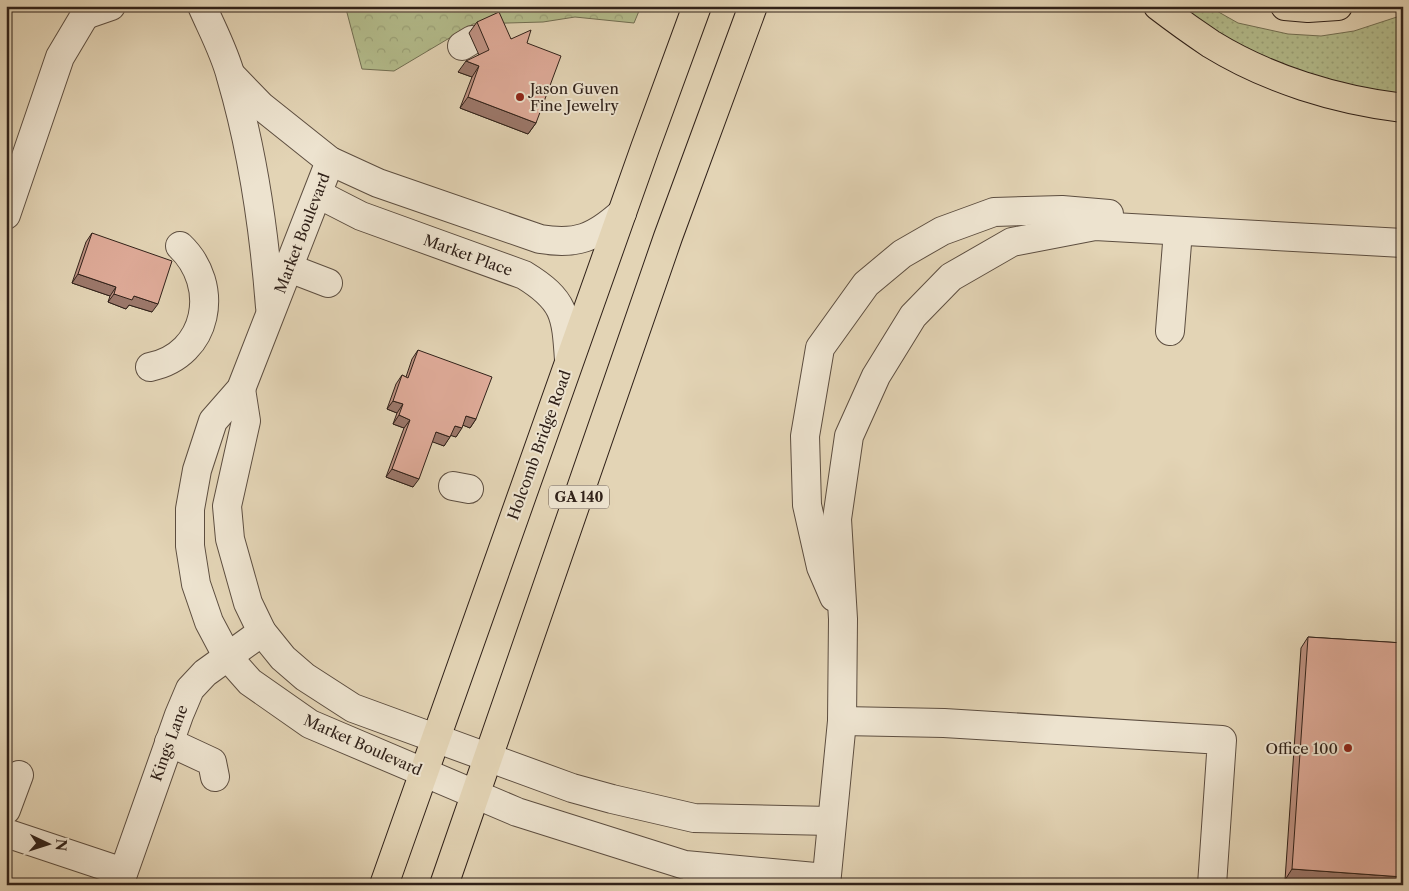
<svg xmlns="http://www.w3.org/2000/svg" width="1409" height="891" font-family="'Libre Caslon Text',serif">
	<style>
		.grass { fill: url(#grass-dots); stroke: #726f53 }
		.forest { fill: url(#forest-crowns); stroke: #726f53 }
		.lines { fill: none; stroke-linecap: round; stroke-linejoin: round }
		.minor-casing { stroke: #5d4e40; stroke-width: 30 }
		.major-casing { stroke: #302119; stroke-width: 30 }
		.highway-casing { stroke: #302119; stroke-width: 30 }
		.minor { stroke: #ede3cf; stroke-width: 28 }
		.major { stroke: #e3d4b5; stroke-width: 28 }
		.highway { stroke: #e3d4b5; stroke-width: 28 }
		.wall { fill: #c09384; stroke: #302119 }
		.shaded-wall { fill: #9c786b; stroke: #302119 }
		.building { fill: #dfab99; stroke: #302119 }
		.poi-dot { fill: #8f2418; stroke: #ede3cf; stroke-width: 2 }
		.labels { text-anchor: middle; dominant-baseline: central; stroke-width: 4; stroke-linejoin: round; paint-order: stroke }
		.shield { fill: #ede3cf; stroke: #695b50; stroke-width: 1 }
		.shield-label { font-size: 14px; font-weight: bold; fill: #302119 }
		.poi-label { font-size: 15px; fill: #302119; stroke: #ede3cf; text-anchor: start }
		.street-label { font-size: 15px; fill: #302119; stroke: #ede3cf }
	</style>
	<defs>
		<pattern id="grass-dots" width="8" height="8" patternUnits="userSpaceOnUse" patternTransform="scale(1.25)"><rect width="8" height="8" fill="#b4bd8d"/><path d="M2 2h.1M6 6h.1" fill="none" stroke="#9ba279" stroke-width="1.8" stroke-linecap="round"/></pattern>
		<pattern id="forest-crowns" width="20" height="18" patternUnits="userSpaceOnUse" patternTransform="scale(1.25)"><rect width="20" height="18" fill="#b4bd8d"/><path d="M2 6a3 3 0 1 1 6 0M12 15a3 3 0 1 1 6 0" fill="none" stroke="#9ba279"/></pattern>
	</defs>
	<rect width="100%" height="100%" fill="#e3d4b5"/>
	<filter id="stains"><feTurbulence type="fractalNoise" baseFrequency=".004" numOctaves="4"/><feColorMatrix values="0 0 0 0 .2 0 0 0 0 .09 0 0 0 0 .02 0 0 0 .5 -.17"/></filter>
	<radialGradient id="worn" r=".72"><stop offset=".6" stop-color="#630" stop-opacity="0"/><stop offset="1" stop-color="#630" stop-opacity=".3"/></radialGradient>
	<path class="grass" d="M1179,6H1208L1238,23L1288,34L1321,36L1354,31L1403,15V99C1348,88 1288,75 1240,46C1219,34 1199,19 1179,6Z"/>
	<path class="forest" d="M349,6H636L639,11L634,23L575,17L543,22L473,24L394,71L362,69L346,9Z"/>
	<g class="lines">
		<defs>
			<g id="minor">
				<path d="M202,6C212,29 225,53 231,77C253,152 264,229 270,307"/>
				<path d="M85,15L111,6"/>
				<path d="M462,46L472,40"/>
				<path d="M231,75L261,106L330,161L378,183L540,239C577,245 594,238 622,213"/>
				<path d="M330,161L241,389L213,421L197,470L190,509V546L196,584L209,622L227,656L250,682L310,724L517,812L685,865L826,878"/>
				<path d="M318,194L361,216L524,275C565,300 566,315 569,360"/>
				<path d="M6,215L60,57L85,15L88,6"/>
				<path d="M289,268L328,283"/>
				<path d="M1170,331L1178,231"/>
				<path d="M150,367C209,355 221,285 180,246"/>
				<path d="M241,389L246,421L227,506L230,539L248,603L262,632L283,658L305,677L353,708L572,788L612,799L694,818L831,821"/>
				<path d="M453,486L469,489"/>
				<path d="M834,597L821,567L807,505L805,436L820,348L866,284L902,254L942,231L994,212L1062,210L1109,214"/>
				<path d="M842,721L944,723L1222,740L1212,885"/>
				<path d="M169,742L212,762L215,777"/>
				<path d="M6,810L19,775"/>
				<path d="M6,833L123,872"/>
				<path d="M119,885L179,715L190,689L205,673L262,632"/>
				<path d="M826,885L842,721L843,619L837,519L849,436L876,376L913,316L951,277L1012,242L1095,226L1403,243"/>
			</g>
			<g id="major">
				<path d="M384,885L645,148L697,6"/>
				<path d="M444,885L668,237L753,6"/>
			</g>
			<g id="highway">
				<path d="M1158,6C1175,19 1193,32 1211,44C1268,79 1336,100 1403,108"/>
				<path d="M1285,6L1308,8L1338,6"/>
			</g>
		</defs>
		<use href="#minor" class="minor-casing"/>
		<use href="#major" class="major-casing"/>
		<use href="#highway" class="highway-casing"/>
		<use href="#minor" class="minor"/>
		<use href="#major" class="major"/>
		<use href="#highway" class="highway"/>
	</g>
	<g class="wall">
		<path d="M477,22L511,39L527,43L536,123L528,134L460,108L472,77L458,72L479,55L469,33Z"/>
		<path d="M92,233L152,312L129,305L126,309L108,302L110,296L72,283L86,242Z"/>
		<path d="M418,350L476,419L470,428L463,425L456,437L451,435L444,446L432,441L413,487L386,477L404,428L393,424L397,413L387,409L396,384L402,375L406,377L412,359Z"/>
		<path d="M1308,637L1403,643V883L1402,885H1352L1285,880L1301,648Z"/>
	</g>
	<g class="shaded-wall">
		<path d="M466,61L479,66L472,77L458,72Z"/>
		<path d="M468,97L536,123L528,134L460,108Z"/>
		<path d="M78,274L116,287L110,296L72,283Z"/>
		<path d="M114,294L134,296L158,304L152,312L129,305L126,309L108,302Z"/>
		<path d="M393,401L403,404L397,413L387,409Z"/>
		<path d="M399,415L410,420L404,428L393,424Z"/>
		<path d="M466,416L476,419L470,428L460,424Z"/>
		<path d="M455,426L462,428L456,437L449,435Z"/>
		<path d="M436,432L450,437L444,446L430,441Z"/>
		<path d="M392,469L419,479L413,487L386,477Z"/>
		<path d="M1292,869L1403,877V883L1402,885H1352L1285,880Z"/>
	</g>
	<g class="building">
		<path d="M499,12L511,39L531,30L527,43L561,56L536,123L468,97L479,66L466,61L489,50L477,22Z"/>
		<path d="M92,233L172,261L158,304L134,296L132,300L114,294L116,287L78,274Z"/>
		<path d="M418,350L492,377L476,419L466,416L462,428L455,426L450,437L436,432L419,479L392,469L410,420L399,415L403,404L393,401L402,375L408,378Z"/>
		<path d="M1308,637L1403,643V877L1292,869Z"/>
	</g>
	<g class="poi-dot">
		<circle cx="520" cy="97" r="5"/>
		<circle cx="1348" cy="748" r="5"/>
	</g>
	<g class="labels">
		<rect class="shield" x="549" y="485.5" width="60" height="23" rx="4"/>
		<g class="shield-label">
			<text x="579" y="497">GA 140</text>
		</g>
		<g class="poi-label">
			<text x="530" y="88">Jason Guven<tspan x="530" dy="17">Fine Jewelry</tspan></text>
			<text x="1338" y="748" text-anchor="end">Office 100</text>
		</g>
		<g class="street-label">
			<text transform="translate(302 233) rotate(-69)">Market Boulevard</text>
			<text transform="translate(468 255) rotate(20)">Market Place</text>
			<text transform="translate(539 445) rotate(-70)">Holcomb Bridge Road</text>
			<text transform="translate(169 743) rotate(-70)">Kings Lane</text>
			<text transform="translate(363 745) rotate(24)">Market Boulevard</text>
		</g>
	</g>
	<rect width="1409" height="891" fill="none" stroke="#e3d4b5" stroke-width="25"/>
	<rect x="8" y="8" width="1394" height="876" fill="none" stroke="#302119" stroke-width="2.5"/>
	<rect x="12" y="12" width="1384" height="866" fill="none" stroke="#302119"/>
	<g transform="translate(48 844) rotate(94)" stroke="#ede3cf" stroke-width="4" paint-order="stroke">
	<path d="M0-4L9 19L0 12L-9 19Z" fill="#302119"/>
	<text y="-8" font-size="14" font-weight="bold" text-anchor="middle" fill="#302119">N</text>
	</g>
	<rect width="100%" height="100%" filter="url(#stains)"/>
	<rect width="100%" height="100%" fill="url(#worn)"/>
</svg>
